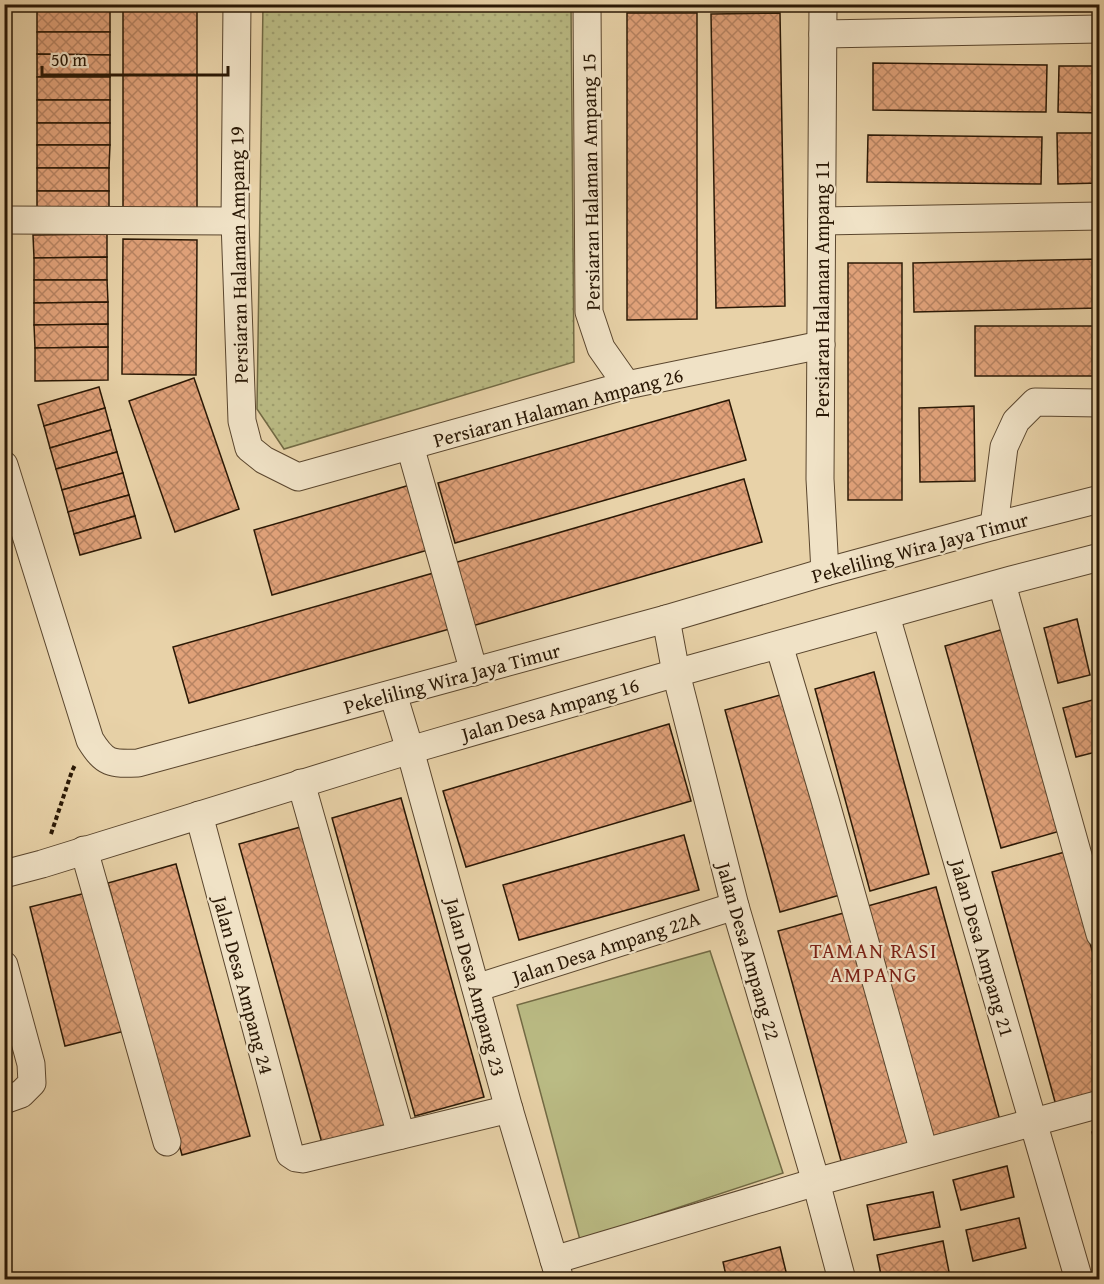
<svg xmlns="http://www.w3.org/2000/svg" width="1104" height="1284" font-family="'Gentium Book Plus',serif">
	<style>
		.grass { fill: #babb84; stroke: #726a44; stroke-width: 1.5 }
		.park { fill: url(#park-dots); stroke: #726a44; stroke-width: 1.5 }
		.building { fill: url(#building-cross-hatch); stroke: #2a1805; stroke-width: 1.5 }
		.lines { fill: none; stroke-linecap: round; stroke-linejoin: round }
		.minor-casing { stroke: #5a462e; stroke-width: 29 }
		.path { stroke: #2a1805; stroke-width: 4; stroke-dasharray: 4.5 3; stroke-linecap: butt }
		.minor { stroke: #f0e2c6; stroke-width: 27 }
		.labels { text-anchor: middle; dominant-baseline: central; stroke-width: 4.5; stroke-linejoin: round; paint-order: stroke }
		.street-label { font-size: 20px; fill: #2a1805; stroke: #f0e2c6 }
		.neighbourhood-label { font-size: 21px; letter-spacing: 1.5px; fill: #7a1f14; stroke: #f0e2c6 }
	</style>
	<defs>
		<pattern id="park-dots" width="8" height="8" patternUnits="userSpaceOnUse" patternTransform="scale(1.5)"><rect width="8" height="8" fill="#babb84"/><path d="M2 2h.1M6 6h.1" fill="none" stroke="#a0a070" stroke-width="1.8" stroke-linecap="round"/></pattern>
		<pattern id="building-cross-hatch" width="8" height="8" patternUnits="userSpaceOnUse" patternTransform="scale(1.5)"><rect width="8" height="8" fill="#e1a27a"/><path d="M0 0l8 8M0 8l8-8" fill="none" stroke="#b78362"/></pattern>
	</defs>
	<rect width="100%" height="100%" fill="#e8d2a8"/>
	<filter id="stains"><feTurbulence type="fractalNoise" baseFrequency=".00333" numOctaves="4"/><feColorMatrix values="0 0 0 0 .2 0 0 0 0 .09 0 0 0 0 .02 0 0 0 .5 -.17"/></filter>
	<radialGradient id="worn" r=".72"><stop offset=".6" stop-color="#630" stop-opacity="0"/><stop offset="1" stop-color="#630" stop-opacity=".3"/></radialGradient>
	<path class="grass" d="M710,951L783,1173L580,1240L517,1005Z"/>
	<path class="park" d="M263,5H571L574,362L284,449L257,409Z"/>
	<g class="building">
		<rect x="37" y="4" width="73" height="5"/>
		<rect x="123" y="4" width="74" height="209"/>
		<rect x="37" y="9" width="73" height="23"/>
		<path d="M627,13H697V319L627,320Z"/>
		<path d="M780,13L785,306L716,308L711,14Z"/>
		<path d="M37,32H110V55L37,54Z"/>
		<path d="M37,54L110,55V77H37Z"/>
		<path d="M873,63L1047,65L1046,112L873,110Z"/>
		<path d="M1059,66H1100V113L1058,112Z"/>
		<rect x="37" y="77" width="73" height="23"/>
		<rect x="37" y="100" width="73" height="23"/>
		<rect x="37" y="123" width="73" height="22"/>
		<path d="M1057,133H1100V183L1058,184Z"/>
		<path d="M868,135L1042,137L1041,184L867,182Z"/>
		<path d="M37,145H110L109,168H37Z"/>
		<rect x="37" y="168" width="72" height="23"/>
		<path d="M37,191H109V214L37,213Z"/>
		<path d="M107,234V257L34,258L33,235Z"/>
		<path d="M123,239L197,240L196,375L122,374Z"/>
		<path d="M107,257V280H34V258Z"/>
		<path d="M1100,259V308L914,312L913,263Z"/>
		<rect x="848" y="263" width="54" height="237"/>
		<path d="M34,280H107L108,302L34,303Z"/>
		<path d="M108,302V324L34,325V303Z"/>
		<path d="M108,324V347L35,348L34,325Z"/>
		<rect x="975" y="326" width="125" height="50"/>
		<path d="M108,347V380L35,381V348Z"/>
		<path d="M194,378L239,509L175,532L129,401Z"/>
		<path d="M99,387L105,408L44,426L38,405Z"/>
		<path d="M729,400L746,460L455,543L438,483Z"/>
		<path d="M974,406L975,481L920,482L919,408Z"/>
		<path d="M105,408L111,430L50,448L44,426Z"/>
		<path d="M111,430L117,452L56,469L50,448Z"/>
		<path d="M117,452L123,473L62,490L56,469Z"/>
		<path d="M123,473L129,495L68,512L62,490Z"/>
		<path d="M744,479L762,542L472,626L454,563Z"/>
		<path d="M410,485L428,550L272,595L254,530Z"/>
		<path d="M129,495L135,516L74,534L68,512Z"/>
		<path d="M135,516L141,538L80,555L74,534Z"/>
		<path d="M437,572L453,628L189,703L173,647Z"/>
		<path d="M1077,619L1090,675L1058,683L1044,628Z"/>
		<path d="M1004,629L1060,831L1001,848L945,646Z"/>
		<path d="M874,672L929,874L870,891L815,689Z"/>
		<path d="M784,694L840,895L780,912L725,710Z"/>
		<path d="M1100,698V751L1076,757L1063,708Z"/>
		<path d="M669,724L691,801L466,867L443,791Z"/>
		<path d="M401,798L484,1097L415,1116L332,818Z"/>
		<path d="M308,825L391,1123L322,1143L239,844Z"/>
		<path d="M684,835L699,890L519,940L503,885Z"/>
		<path d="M1065,852L1100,979V1097L1057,1109L992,872Z"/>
		<path d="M176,864L250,1136L182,1155L108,883Z"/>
		<path d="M936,887L1001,1124L929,1145L864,907Z"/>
		<path d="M90,892L125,1031L65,1046L30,907Z"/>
		<path d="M851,911L916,1148L843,1168L778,931Z"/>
		<path d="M1100,1130V1163L1092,1132Z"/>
		<path d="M1007,1166L1014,1197L961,1210L953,1180Z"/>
		<path d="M933,1192L940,1227L874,1240L867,1205Z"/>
		<path d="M1019,1218L1026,1248L973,1261L966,1230Z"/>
		<path d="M943,1241L950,1277L937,1280H882L877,1255Z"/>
		<path d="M780,1247L788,1280H727L723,1262Z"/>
	</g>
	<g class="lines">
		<defs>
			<g id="minor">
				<path d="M237,4L235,221L242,421L249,448L264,460L298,477L627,385L821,345"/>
				<path d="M587,4L589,312L601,348L627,385"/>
				<path d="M823,4L820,479L825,572"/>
				<path d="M823,34L1100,29"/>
				<path d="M4,220L235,221"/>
				<path d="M822,221L1100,216"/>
				<path d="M410,446L474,672"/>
				<path d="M4,465L90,740C105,764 111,764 138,763L666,619L825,572L994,526L1100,499"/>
				<path d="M994,526L1004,447L1016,421L1035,402L1100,403"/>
				<path d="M1002,584L1100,934"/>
				<path d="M886,616L1079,1280"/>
				<path d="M666,619L676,673L735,906L816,1182L842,1280"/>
				<path d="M779,645L825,800L924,1152"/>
				<path d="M393,694L410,750L509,1109L560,1280"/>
				<path d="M301,783L401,1135"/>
				<path d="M199,815L290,1154L296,1158L303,1159L509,1109"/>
				<path d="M84,850L167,1142"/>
				<path d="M4,874L42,864L410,750L676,673L1011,580L1100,557"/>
				<path d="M4,965L31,1064L32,1083L21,1094L4,1100"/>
				<path d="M476,988L735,906"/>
				<path d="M554,1260L816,1182L1100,1104"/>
			</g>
		</defs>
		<use href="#minor" class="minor-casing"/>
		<path class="path" d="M51,834L72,771L75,765"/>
		<use href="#minor" class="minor"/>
	</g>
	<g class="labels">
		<g class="street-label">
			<text transform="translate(590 182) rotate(-91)">Persiaran Halaman Ampang 15</text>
			<text transform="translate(238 255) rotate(-91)">Persiaran Halaman Ampang 19</text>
			<text transform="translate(821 289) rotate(-90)">Persiaran Halaman Ampang 11</text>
			<text transform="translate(558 407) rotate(-15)">Persiaran Halaman Ampang 26</text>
			<text transform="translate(920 547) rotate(-15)">Pekeliling Wira Jaya Timur</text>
			<text transform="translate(452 678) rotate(-15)">Pekeliling Wira Jaya Timur</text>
			<text transform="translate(550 709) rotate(-16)">Jalan Desa Ampang 16</text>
			<text transform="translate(606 947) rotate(-18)">Jalan Desa Ampang 22A</text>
			<text transform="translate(983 948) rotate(74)">Jalan Desa Ampang 21</text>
			<text transform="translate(749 951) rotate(74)">Jalan Desa Ampang 22</text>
			<text transform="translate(244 985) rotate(75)">Jalan Desa Ampang 24</text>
			<text transform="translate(476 987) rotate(75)">Jalan Desa Ampang 23</text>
		</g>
		<g class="neighbourhood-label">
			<text x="874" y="950">TAMAN RASI<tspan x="874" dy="24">AMPANG</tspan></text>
		</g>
	</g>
	<rect width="1104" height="1284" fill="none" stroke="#e8d2a8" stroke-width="24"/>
	<rect x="6" y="6" width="1092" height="1272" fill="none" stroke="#2a1805" stroke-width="3"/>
	<rect x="12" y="12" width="1080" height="1260" fill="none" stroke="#2a1805" stroke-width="1.5"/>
	<path d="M42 66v9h186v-9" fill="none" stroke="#2a1805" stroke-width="3"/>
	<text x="51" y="66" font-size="18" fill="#2a1805" stroke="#f0e2c6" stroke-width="4.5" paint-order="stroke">50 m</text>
	<rect width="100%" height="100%" filter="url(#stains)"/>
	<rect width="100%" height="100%" fill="url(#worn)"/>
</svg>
